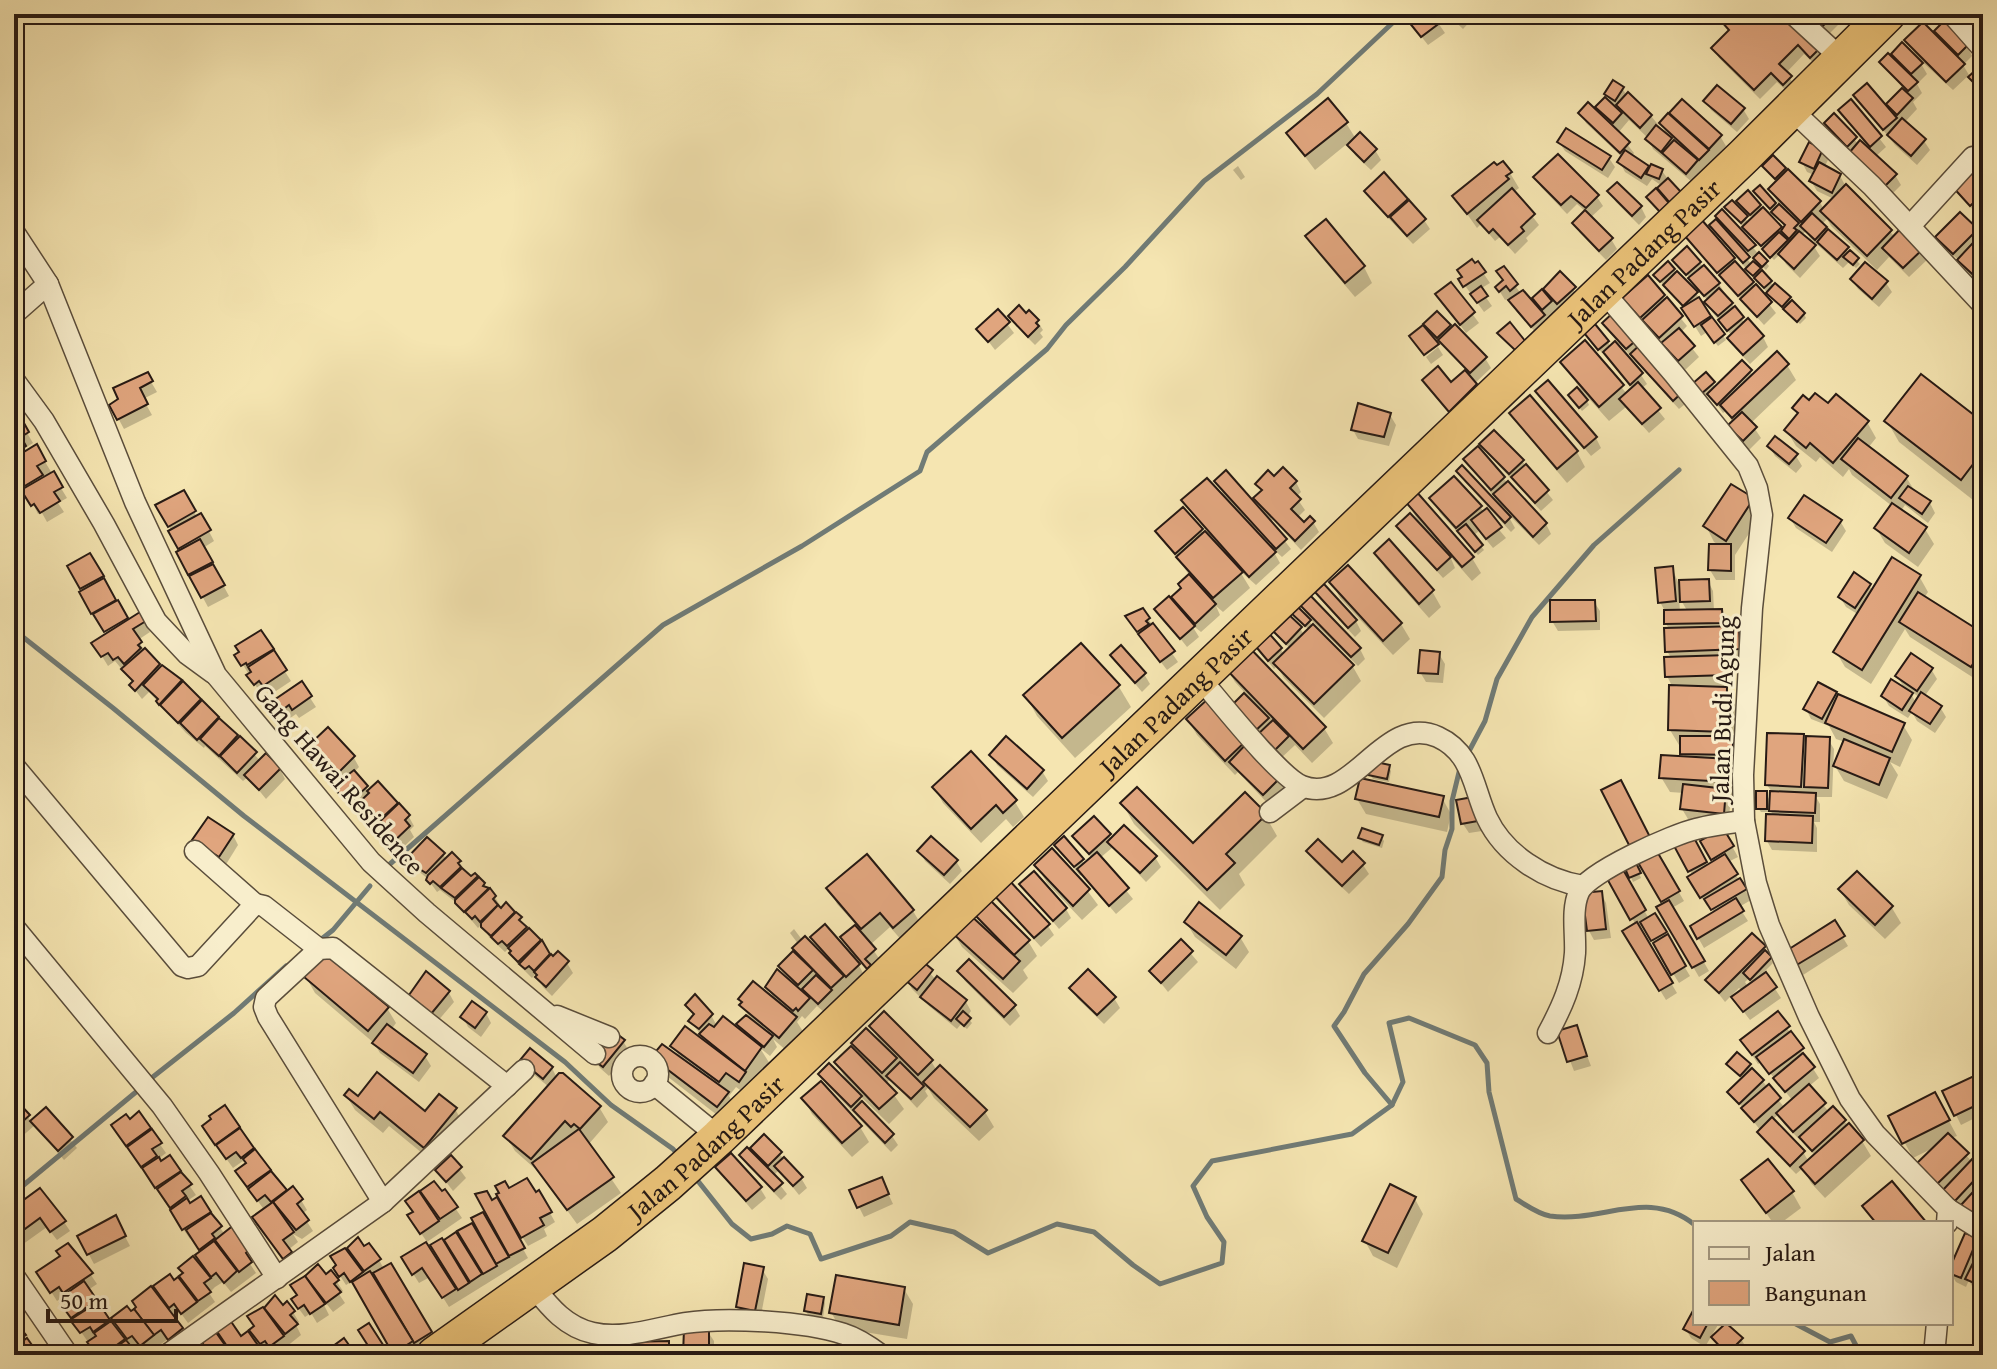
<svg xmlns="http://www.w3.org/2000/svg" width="1997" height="1369" font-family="'Gentium Book Plus',serif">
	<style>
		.shadow { fill: #0003; fill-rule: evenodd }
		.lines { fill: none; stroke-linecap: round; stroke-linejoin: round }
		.stream { stroke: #707b76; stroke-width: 5 }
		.building { fill: #e0a57e; stroke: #271a14; stroke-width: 2 }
		.street-casing { stroke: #5a4d3b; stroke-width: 23 }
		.highway-casing { stroke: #271a14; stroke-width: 39 }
		.street { stroke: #f8eecc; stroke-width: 20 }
		.highway { stroke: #eac278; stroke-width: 36 }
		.labels { text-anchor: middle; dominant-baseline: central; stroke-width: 6; stroke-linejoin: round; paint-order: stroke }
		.street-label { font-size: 26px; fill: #271a14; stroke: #f8eecc }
	</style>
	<rect width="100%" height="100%" fill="#f5e5b1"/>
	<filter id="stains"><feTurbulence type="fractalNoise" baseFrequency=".0025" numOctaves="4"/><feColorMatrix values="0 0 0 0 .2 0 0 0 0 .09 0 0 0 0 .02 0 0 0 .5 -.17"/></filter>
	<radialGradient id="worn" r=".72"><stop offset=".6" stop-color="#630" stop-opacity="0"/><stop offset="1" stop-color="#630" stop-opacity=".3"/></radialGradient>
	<g class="shadow">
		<path d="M1410,14H1432L1445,33L1428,45L1413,26Z"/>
		<path d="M1447,14H1477L1463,29Z"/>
		<path d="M1747,14H1782L1818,50L1824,59L1817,66L1804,54L1786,73L1796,87L1789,93L1777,82L1760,99L1719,58L1714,49L1730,32L1723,22L1738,23Z"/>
		<path d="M1803,14H1849L1826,37Z"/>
		<path d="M1944,24L1967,46L1972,56L1963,65L1969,75L1953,90L1917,57L1927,74L1917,84L1922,93L1913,102L1917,109L1904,123L1924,141L1930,150L1917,165L1895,145L1856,96L1886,107L1904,89L1881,63L1902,45L1917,58L1907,40L1933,35Z"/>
		<path d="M1978,71L1983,76V94L1971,77Z"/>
		<path d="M1622,88L1627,96L1651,116L1669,138L1661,123L1682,102L1720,136L1726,146L1692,182L1653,149L1648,138L1629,120L1618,133L1634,153L1631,157L1650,171H1662L1679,194L1666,220L1648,198L1662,186L1652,179L1647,186L1625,172L1620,162L1623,158L1586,123L1581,113L1595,111L1605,100L1614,107L1606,94Z"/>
		<path d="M1706,101L1743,109L1749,119L1737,132L1711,110Z"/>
		<path d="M1851,102L1886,147L1875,157L1895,175L1901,185L1891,195L1832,133L1826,123L1834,116L1859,145L1863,140L1840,111Z"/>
		<path d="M1346,123L1356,139L1375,150L1381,160L1371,170L1355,155L1348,143L1315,170L1288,134Z"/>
		<path d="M1559,142L1609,158L1615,167L1608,178L1565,151Z"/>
		<path d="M1822,150L1828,160L1824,168L1840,176L1845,185L1895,237L1903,229L1929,258L1909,277L1889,257L1877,270L1831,226L1827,219L1821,225L1860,264L1856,268L1849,262L1843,268L1810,238L1806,231L1802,235L1813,245L1820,256L1800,278L1786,264L1780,254L1774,260L1729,212L1732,203L1749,223L1754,219L1741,205L1760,206L1782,231L1786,228L1758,196L1759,188L1782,210L1770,189L1778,182L1767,171L1773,158L1820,202L1824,210L1834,199L1817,191L1811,181L1814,175L1807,172L1802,162Z"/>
		<path d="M1983,155V177L1974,163Z"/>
		<path d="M1238,166L1245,177L1241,180L1233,170Z"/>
		<path d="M1510,173L1519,188L1514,192L1539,225L1526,238L1528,241L1515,254L1500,237L1495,241L1481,224L1477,228L1455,197Z"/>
		<path d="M1384,175L1424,220L1430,229L1413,244L1372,201L1367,191Z"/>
		<path d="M1536,178L1597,197L1603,206L1590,218L1611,239L1617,249L1606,260L1580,233L1574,223L1586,212L1577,204L1567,214L1541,187Z"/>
		<path d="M1617,184L1641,207L1646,217L1639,225L1616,202L1610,192Z"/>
		<path d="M1953,184L1983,186V209L1976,214Z"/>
		<path d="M1722,212L1769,266L1766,270L1745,250V256L1752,265L1804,314L1806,318L1800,324L1771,297L1717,235L1712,225Z"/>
		<path d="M1325,222L1364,267L1372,283L1355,297L1317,252L1308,237Z"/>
		<path d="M1976,230L1980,238L1983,235V289L1968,275L1960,261L1943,247L1937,237Z"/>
		<path d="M1686,235L1733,259L1776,313L1764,325L1692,245Z"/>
		<path d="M1675,260L1700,263L1719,284L1745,324L1763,337L1768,347L1750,364L1735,348L1729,338L1732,336L1712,312L1708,301Z"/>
		<path d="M1477,264L1490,283L1480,289L1492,306L1484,312L1461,280Z"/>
		<path d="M1668,264L1696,293L1723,336L1726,340L1718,346L1707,332L1701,336L1683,307L1658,279Z"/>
		<path d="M1503,268L1521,294L1531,302L1560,274L1580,298L1538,335L1516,311L1509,298L1505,300L1497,287L1504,281Z"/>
		<path d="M1648,278L1687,326L1680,333L1699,357L1685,370L1625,298Z"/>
		<path d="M1852,280L1886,283L1892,292L1879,307L1858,289Z"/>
		<path d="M1450,284L1479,323L1466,333L1438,295Z"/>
		<path d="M998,312L1014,333L995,350L979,329Z"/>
		<path d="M1437,313L1451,330L1485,358L1491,368L1474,384L1481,395L1456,420L1424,380L1451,384L1467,371L1439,341L1411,336Z"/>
		<path d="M1615,314L1690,400L1679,409L1610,333L1604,323Z"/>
		<path d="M1011,316H1026L1037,321L1043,330L1040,333L1043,337L1035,345L1016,326Z"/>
		<path d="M1589,337L1608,342L1611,348L1615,344L1641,375L1647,384L1641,389L1665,419L1649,433L1626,407L1609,421L1583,392L1589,405L1582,411L1573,400L1570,396L1580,388L1562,363L1585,343L1627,394L1633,389L1604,351L1602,353Z"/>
		<path d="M1438,347L1443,355L1431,364L1426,357Z"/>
		<path d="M1787,365L1796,380L1751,423L1761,438L1749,450L1736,436L1730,427L1733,423L1726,411L1723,413L1709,394L1705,397L1697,388L1706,375L1716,388L1750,371L1753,376Z"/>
		<path d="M147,375L157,392L143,399L152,415L124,429L111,405Z"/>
		<path d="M1538,392L1596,438L1601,448L1591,456Z"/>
		<path d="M1809,403L1828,406L1867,422L1876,438L1868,448L1906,477L1916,493L1930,503L1935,513L1928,523L1905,505L1901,511L1925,529L1934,544L1918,567L1885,543L1876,528L1892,506L1852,475L1849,469L1843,477L1820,457L1816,462L1796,446L1787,431L1799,415L1795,408Z"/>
		<path d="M14,411L33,443L25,448L27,452L36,447L67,498L58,503L64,512L47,522L42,513L38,514L24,486L21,488L14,476Z"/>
		<path d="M1512,413L1577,452L1585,467L1567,483L1521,428Z"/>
		<path d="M1390,415L1396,425L1389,446L1358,439L1353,430Z"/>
		<path d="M1887,421L1983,425V487L1973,500L1899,442Z"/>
		<path d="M1482,444L1522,461L1553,500L1541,511L1488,454Z"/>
		<path d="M1769,446L1796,456L1802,466L1796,473L1775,456Z"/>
		<path d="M1466,460L1503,478L1546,524L1551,534L1539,545L1505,511Z"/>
		<path d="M1459,471L1506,512L1515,528L1511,532L1464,481Z"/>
		<path d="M1274,479L1296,482L1301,492L1296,497L1305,510L1297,518L1304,525L1313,522L1319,532L1301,550L1273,520L1270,522L1291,549L1282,557L1271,547L1280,563L1256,585L1239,570L1250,588L1223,612L1216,606L1220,615L1201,632L1191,624L1199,637L1187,647L1157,609L1183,589L1190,576L1158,532L1201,530L1204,534L1207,531L1184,501H1226L1217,481L1264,515L1256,498L1262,492L1258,484Z"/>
		<path d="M1731,486L1761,515L1735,555V580H1716L1710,570L1721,546L1714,542L1706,526Z"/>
		<path d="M183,492L197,517L201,516L214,541L203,548L229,596L208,607L179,553L182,551L158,506Z"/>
		<path d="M1432,498L1480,507L1506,538L1493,548L1479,531L1473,536L1484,550L1478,555L1440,513Z"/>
		<path d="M1406,500L1472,558L1481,573L1472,581L1450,556L1455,568L1443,578L1405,536L1399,527L1420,524Z"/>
		<path d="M1790,518L1840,521L1846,531L1832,552L1796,528Z"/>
		<path d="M1376,553L1432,591L1441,607L1429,618L1385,568Z"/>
		<path d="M90,555L128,622L140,615L150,632L138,640L145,652L161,669L162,668L239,740L240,738L261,762L280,769L285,779L266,799L248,777L243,781L205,746L204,748L186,733L149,692L142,699L132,686L134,684L115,661L108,666L100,653L108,635L81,593L84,592L69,567Z"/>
		<path d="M1348,567L1401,624L1410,639L1393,655L1340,598L1332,583Z"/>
		<path d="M1672,568L1678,582L1708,581L1713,591L1714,611H1721L1727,621V628H1738L1747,643L1748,664H1731L1733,685H1724L1735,704L1734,742L1737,748V764H1730L1737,777L1736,797H1728L1731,800L1728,823L1688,819L1682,809L1684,793L1670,792L1661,777L1685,758L1682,745H1679L1670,730L1671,684L1667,676L1671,658L1667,651L1670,630L1666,624V613L1660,602ZM1679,597L1688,612H1680Z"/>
		<path d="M1919,576L1928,592L1924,598L1983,635V676L1980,682L1910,637L1905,629L1871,684L1845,667L1836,652L1859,615L1846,607L1840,597L1869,585L1873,592Z"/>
		<path d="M1318,593L1356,621L1361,631L1355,637L1323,602Z"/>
		<path d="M1594,602L1600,611V630L1558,631L1552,621Z"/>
		<path d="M1300,603L1360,649L1365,659L1358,666L1307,616Z"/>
		<path d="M1142,610L1178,662L1167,670L1134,627Z"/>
		<path d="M1295,616L1308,619L1313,627L1346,660L1348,658L1361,681L1324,718L1284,678L1277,666L1274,669L1254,643L1281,649L1284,655L1290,649L1273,629L1300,628L1304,635L1309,630Z"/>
		<path d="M260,633L291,681L270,695L266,690L261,694L237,655Z"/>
		<path d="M1081,646L1119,687L1131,707L1075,758L1037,716L1026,696Z"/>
		<path d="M1439,654L1445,664L1443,683L1426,682L1420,672Z"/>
		<path d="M1112,656L1144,674L1150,684L1142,692Z"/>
		<path d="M1226,667L1324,728L1333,743L1312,763L1295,745L1278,761L1231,709L1246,694L1235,682Z"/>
		<path d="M1931,669L1937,679L1924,697L1940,707L1946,717L1935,733L1917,721L1912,712L1908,718L1889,706L1883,696L1906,691L1897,676ZM1909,690L1919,697L1916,703Z"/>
		<path d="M301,684L316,707L299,718L296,714L289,719L277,700Z"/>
		<path d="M1836,693L1903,725L1912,740L1900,767L1890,762L1898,775L1887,799L1844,781L1835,766L1845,742L1836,739L1829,726L1811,719L1806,709Z"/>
		<path d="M1210,700L1291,790L1273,809L1238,772L1235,775L1197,735L1188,720Z"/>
		<path d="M328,730L354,758L359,767L354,772L369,791L378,784L409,817L414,826L410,830L414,837L395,855L357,811L355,812L332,783L338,777L312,745Z"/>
		<path d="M1803,736L1808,745L1828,739L1834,749L1832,797H1816L1820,804V822H1814L1817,828V852L1772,850L1767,841L1774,817L1768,806V812H1761L1758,808L1766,793L1771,803L1772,792L1767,785Z"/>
		<path d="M992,755L1042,771L1048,781L1033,797L997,765Z"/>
		<path d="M1389,767L1391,771L1389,782L1373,779L1370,775Z"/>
		<path d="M934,787L1015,802L1024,817L1013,827L1006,819L981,843L943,803Z"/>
		<path d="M1442,798L1451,814L1447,832L1366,814L1357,799Z"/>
		<path d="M1122,803L1193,846L1265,815L1277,836L1239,874L1245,885L1220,910L1134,824Z"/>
		<path d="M1478,809L1482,831L1469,833L1463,824Z"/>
		<path d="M1723,830L1738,857L1728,862L1751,900L1739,907L1748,921L1704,948L1692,927L1715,914L1709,905L1707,906L1690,878L1693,876L1676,845L1691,837L1708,867L1715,863L1703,842Z"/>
		<path d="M233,835L238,845L225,866L195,840Z"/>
		<path d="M1109,835L1112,840L1155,857L1161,867L1146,882L1113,847L1100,858L1133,899L1116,914L1082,874L1078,878L1098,905L1082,920L1047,883L1036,865L1077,878L1080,876L1056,845L1082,860L1085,865L1092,859L1075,836Z"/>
		<path d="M1381,837L1384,841L1382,848L1363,842L1360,838Z"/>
		<path d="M920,851L956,861L962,871L950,884L925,861Z"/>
		<path d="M1308,852L1342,865H1363L1369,874L1349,894L1314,861Z"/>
		<path d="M1656,853L1684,901L1672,908L1709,971L1699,977L1659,908L1665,905L1639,860Z"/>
		<path d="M443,854L447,861L459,862L471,879L475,875L495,897L502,909L506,905L527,932L529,931L546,947L553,959L567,963L573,973L552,996L543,987L535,974L532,978L517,963L508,949L505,952L489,937L482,924L478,928L458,904L440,890L437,892L427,878L417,870L415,872L407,860Z"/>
		<path d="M866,856L913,911L922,926L903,942L890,927L870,945L880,960L874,977L857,957L855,958L864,975L852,985L851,984L824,1012L817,1006L805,1019L802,1016L797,1022L804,1033L788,1052L773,1039L777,1047L770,1056L760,1048L770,1064L748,1096L736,1087L729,1096L736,1109L726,1122L663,1073L654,1057L681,1060L673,1046L701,1035L690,1021L693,1015L687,1006L711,1015L717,1026L744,1036L738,1024L740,1025L748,1016L741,1000L776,1002L767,987L789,981L781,966L799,945L790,933L794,929L803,941L823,955L813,937L853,956L843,938L857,926L837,904L829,888Z"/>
		<path d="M1634,863L1641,878L1633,882L1626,867Z"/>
		<path d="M1620,868L1649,919L1654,916L1690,976L1679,983L1643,925L1638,928L1677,993L1666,1000L1625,932L1636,925L1608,876Z"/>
		<path d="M1857,873L1892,908L1901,923L1885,939L1849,905L1840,890Z"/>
		<path d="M1022,884L1066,909L1071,918L1059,929Z"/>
		<path d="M994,892L1048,926L1054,935L1041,947L1000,902Z"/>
		<path d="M1601,893L1606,903L1611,938L1594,940L1589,931Z"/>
		<path d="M974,911L1028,941L1037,956L1023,970L1028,978L1013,993L962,947L953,932L984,929Z"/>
		<path d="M1186,922L1240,937L1249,952L1236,969L1195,937Z"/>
		<path d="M1834,923L1848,946L1803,975L1789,952Z"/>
		<path d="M1181,942L1198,962L1168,992L1152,972Z"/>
		<path d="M1764,948L1773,963L1764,972L1781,998L1750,1020L1740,1007L1743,991L1739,988L1725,1002L1708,980ZM1748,979L1753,983L1748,987L1745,982Z"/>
		<path d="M921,963L936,980L966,1002L971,1011L967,1017L972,1023L967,1029L961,1024L957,1029L929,1006L912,989L907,980Z"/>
		<path d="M959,971L1014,1006L1020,1016L1010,1026L965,981Z"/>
		<path d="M427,974L449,993L454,1002L437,1022L417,1005L411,995Z"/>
		<path d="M306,977L387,1008L396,1023L391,1030L425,1056L431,1066L419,1082L380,1053L374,1043L315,993Z"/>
		<path d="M1072,989L1114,998L1120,1008L1104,1024L1077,998Z"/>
		<path d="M486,1013L491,1023L481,1037L468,1027L463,1017Z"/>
		<path d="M1778,1014L1819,1078L1808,1087L1829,1112L1844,1121L1862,1141L1871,1156L1825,1198L1811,1183L1803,1168L1796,1174L1765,1142L1759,1133L1761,1131L1730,1092L1743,1079L1731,1068L1749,1065L1785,1108L1793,1101L1761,1062L1758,1064L1742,1040ZM1779,1114L1784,1124L1800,1140L1802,1139L1815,1156L1809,1162L1803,1152L1772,1120Z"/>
		<path d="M871,1027L931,1061L937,1071L985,1112L994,1127L979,1141L934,1098L928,1088L925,1091L928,1096L917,1108L890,1079L886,1084L904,1109L889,1124L857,1093L866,1107L892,1136L898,1145L891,1152L826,1084L820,1074L848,1083L836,1062L861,1057L854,1043L882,1044Z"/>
		<path d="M1576,1027L1591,1066L1574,1071L1559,1032Z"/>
		<path d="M623,1041L629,1051L609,1076L600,1068L594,1059Z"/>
		<path d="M552,1068L557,1078L599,1107L608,1122L588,1145L621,1193L577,1224L540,1173L515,1151L506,1136L549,1087L528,1070Z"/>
		<path d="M346,1095L426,1114L455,1109L464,1125L433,1162L389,1126L383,1133L355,1110Z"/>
		<path d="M14,1096L32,1123L46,1110L77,1148L64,1160L35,1125L19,1139L14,1133Z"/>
		<path d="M1983,1097V1114L1961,1125L1956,1115Z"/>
		<path d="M804,1099L860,1127L869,1142L852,1157L812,1114Z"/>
		<path d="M224,1108L287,1194L301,1200L307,1210L302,1214L313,1231L302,1239L293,1234L298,1242L288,1250L296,1263L290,1267L260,1227L265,1211L237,1172L247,1165L243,1161L233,1168L210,1136Z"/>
		<path d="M1943,1110L1957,1136L1951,1138L1972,1162L1983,1167V1230L1926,1180L1935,1147L1913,1158L1891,1117Z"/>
		<path d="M139,1114L166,1153L158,1159L161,1164L170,1158L196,1195L187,1201L190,1206L201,1199L225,1235L255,1256L250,1259V1264L256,1273L231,1292L223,1282L215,1287L209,1293L215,1302L188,1323L180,1312L173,1318L187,1339L174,1348L168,1339L147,1354L139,1344L131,1350L135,1355H97L68,1313L69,1299L66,1295L57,1301L45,1282L68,1245L91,1275L97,1284L88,1290L120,1335L123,1334L114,1318L131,1314L138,1308L134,1302L169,1277L174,1282L180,1278L185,1274L181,1268L202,1252L192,1237L190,1239L119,1135L129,1121Z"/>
		<path d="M764,1137L801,1178L807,1188L799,1195L779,1170L773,1176L787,1194L781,1200L747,1165L741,1156Z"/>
		<path d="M451,1158L466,1178L453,1191L437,1170Z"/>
		<path d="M717,1168L760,1188L766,1198L752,1210Z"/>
		<path d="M1744,1181L1792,1192L1801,1208L1781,1223H1773Z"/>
		<path d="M434,1184L441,1194L444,1192L462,1218L427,1242L416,1226L415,1213L408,1202Z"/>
		<path d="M886,1189L893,1204L864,1217L859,1207Z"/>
		<path d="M509,1191L535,1195L539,1193L555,1222L544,1229L547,1236L528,1246L509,1216L506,1218L528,1258L449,1307L430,1277L419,1283L403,1258L425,1244L441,1265L443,1263L433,1246L456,1234L466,1245L460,1232L476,1223L474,1219L487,1212L491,1203Z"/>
		<path d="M1415,1199L1423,1214L1397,1268L1373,1256L1365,1241Z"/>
		<path d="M14,1209L64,1222L70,1231L57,1240L47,1227L19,1247L14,1240Z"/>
		<path d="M120,1227L130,1246L94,1264L79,1236Z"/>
		<path d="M1976,1240L1982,1250L1983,1248V1293L1973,1288L1969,1280L1966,1287L1956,1282L1951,1274V1270Z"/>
		<path d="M354,1245L379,1260L384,1269L390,1265L439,1348L427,1355H396L358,1290L351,1282L346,1285L335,1268L338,1266L332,1257Z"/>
		<path d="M762,1269L768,1279L760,1320L744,1317L738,1307Z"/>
		<path d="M331,1273L343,1291L339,1294L345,1303L333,1312L322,1298L321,1299L329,1315L317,1323L311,1313L305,1317L299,1309L294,1300L298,1297L292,1286L307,1278L325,1276Z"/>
		<path d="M904,1289L913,1304L907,1339L840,1328L831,1312Z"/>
		<path d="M275,1298L283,1308L293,1312L299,1322L296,1325L301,1335L276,1355L271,1349L266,1353L258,1347L262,1355H212L203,1341L229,1323L241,1338L256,1328L265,1310Z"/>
		<path d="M823,1298L825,1303L823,1318L808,1315L806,1311Z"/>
		<path d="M1695,1311V1323H1719L1705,1347L1691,1338L1685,1328Z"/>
		<path d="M14,1323L24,1336L37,1355H14Z"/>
		<path d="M708,1332L714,1341V1355H685Z"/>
		<path d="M1714,1337L1741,1339L1747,1349L1741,1355H1727Z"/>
	</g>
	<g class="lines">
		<g class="stream">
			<path d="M14,630L113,708L244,816L565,1062L611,1105L673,1149L678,1155"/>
			<path d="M1467,755L1485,721L1497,679L1532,617L1594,545L1679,470"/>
			<path d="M390,864L663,625L802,546L920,471L927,452L1047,349L1066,325L1125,267L1204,181L1317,94L1402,14"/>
			<path d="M319,941L333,930L370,886"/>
			<path d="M149,1080L234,1013L286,966"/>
			<path d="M1392,1105L1365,1073L1334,1026L1344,1012L1364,974L1408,924L1442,877L1445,850L1452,829V801L1460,768"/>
			<path d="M694,1176L732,1224L751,1239L772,1234L787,1226L810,1234L821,1259L891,1236L910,1222L954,1232L988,1253L1057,1224L1094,1232L1133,1265L1160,1284L1222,1263L1224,1242L1207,1217L1193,1186L1212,1161L1352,1134L1392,1105L1403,1082L1389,1023L1409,1018L1475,1045L1487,1063L1489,1092L1516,1199C1526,1205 1538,1214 1550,1216C1603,1223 1648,1187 1695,1225"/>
			<path d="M14,1193L142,1087"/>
			<path d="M1794,1323L1830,1342L1851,1336L1861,1355"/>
		</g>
	</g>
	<g class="building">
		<path d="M1407,14H1435L1441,22L1421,37L1404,16Z"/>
		<path d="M1728,14L1738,21L1745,14H1785L1820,48L1810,58L1798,45L1779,64L1792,76L1783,85L1771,73L1754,90L1711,48L1729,30L1721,21Z"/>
		<path d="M1805,14H1834L1820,29Z"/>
		<path d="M1944,21L1968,45L1958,55L1934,31Z"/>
		<path d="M1923,22L1965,64L1946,82L1904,40Z"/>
		<path d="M1902,42L1923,63L1911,74L1891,54Z"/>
		<path d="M1888,53L1918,82L1908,91L1879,62Z"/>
		<path d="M1978,68L1983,73L1981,90L1968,77Z"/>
		<path d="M1613,80L1624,87L1615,101L1604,94Z"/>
		<path d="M1867,83L1897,118L1883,130L1853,95Z"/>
		<path d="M1717,85L1745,108L1731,124L1703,101Z"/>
		<path d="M1902,88L1913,98L1897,115L1886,104Z"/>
		<path d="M1628,92L1652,115L1640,128L1616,105Z"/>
		<path d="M1605,97L1622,113L1613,123L1595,107Z"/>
		<path d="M1328,98L1348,122L1305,156L1286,133Z"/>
		<path d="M1682,99L1722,135L1709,149L1669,113Z"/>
		<path d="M1851,99L1882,136L1870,147L1838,110Z"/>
		<path d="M1588,102L1630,142L1620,153L1578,113Z"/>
		<path d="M1668,113L1709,150L1699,160L1659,123Z"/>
		<path d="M1834,113L1857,137L1847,147L1824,123Z"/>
		<path d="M1902,118L1926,139L1911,156L1887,135Z"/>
		<path d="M1656,125L1672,138L1661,152L1645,139Z"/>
		<path d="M1566,128L1611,156L1602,170L1557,142Z"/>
		<path d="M1360,132L1377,149L1364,162L1347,145Z"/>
		<path d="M1674,140L1698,160L1686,174L1662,153Z"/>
		<path d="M1860,140L1897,174L1885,186L1849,153Z"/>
		<path d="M1809,142L1823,149L1814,169L1799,162Z"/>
		<path d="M1625,150L1649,166L1641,178L1617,162Z"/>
		<path d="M1558,154L1599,195L1586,208L1571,196L1561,205L1533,177Z"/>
		<path d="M1773,155L1786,168L1775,179L1762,166Z"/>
		<path d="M1503,161L1512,172L1506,176L1509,179L1467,214L1452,196L1494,162L1497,165Z"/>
		<path d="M1819,162L1841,174L1832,193L1809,181Z"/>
		<path d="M1651,164L1663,169L1659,179L1646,174Z"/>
		<path d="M1969,168L1983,183V194L1970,206L1950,184Z"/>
		<path d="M1788,169L1821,201L1801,222L1768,189Z"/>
		<path d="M1384,172L1408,199L1388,217L1364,191Z"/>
		<path d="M1668,178L1681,192L1670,203L1657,188Z"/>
		<path d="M1617,182L1642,206L1632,216L1607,191Z"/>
		<path d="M1846,184L1892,230L1867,256L1820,211Z"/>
		<path d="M1760,185L1776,203L1770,209L1753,191Z"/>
		<path d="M1512,188L1535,214L1521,227L1524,231L1508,245L1493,229L1489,233L1477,220Z"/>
		<path d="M1656,188L1669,203L1660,212L1646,197Z"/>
		<path d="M1748,190L1761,205L1750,215L1736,201Z"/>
		<path d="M1409,200L1426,219L1407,236L1390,217Z"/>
		<path d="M1732,200L1748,216L1741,223L1724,207Z"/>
		<path d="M1779,204L1799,223L1794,228L1797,230L1789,239L1781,231L1785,225L1771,212Z"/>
		<path d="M1763,207L1782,227L1761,246L1742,227Z"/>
		<path d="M1722,209L1756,245L1748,251L1715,216Z"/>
		<path d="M1585,210L1613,238L1599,251L1572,223Z"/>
		<path d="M1960,212L1978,229L1953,254L1935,237Z"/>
		<path d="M1812,213L1827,227L1815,240L1800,226Z"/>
		<path d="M1326,219L1365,266L1345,283L1305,236Z"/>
		<path d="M1701,219L1735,258L1717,273L1684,235Z"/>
		<path d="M1716,219L1750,257L1743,263L1709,225Z"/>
		<path d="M1903,226L1925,247L1903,268L1882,248Z"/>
		<path d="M1828,229L1849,247L1837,260L1817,242Z"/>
		<path d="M1799,231L1816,245L1794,269L1778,254Z"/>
		<path d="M1779,232L1788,240L1770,258L1762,249Z"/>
		<path d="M1983,232V280L1981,282L1957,260Z"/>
		<path d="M1687,246L1701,262L1686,275L1672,260Z"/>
		<path d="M1850,250L1859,258L1853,265L1843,257Z"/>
		<path d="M1759,252L1768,261L1762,267L1753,258Z"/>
		<path d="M1472,259L1475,263L1478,261L1486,272L1463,287L1458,279L1462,277L1457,270Z"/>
		<path d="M1668,261L1675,269L1660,282L1653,275Z"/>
		<path d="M1735,261L1754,282L1738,296L1719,275Z"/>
		<path d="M1753,261L1761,268L1753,276L1745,269Z"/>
		<path d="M1865,262L1888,281L1872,299L1850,279Z"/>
		<path d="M1704,265L1720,283L1704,296L1688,278Z"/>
		<path d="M1504,266L1518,284L1510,291L1506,286L1499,292L1495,287L1503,280L1496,271Z"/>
		<path d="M1762,270L1772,281L1764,288L1754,278Z"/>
		<path d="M1560,271L1576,287L1557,304L1543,289Z"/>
		<path d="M1677,271L1698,292L1683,306L1663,285Z"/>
		<path d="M1648,275L1665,295L1640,318L1622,298Z"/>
		<path d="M1451,282L1475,312L1460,325L1435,294Z"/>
		<path d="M1775,283L1791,297L1782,307L1766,293Z"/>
		<path d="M1756,284L1772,302L1757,317L1740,299Z"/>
		<path d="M1481,286L1488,296L1477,303L1470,294Z"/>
		<path d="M1719,288L1733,303L1718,316L1704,302Z"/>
		<path d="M1542,289L1552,301L1542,310L1532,298Z"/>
		<path d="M1523,290L1545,315L1531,327L1508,300Z"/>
		<path d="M1667,297L1683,316L1659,338L1642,320Z"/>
		<path d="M1699,297L1711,316L1694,327L1681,308Z"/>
		<path d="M1792,300L1805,313L1797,322L1783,309Z"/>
		<path d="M1019,305L1026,313L1029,310L1039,320L1036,323L1039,326L1028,337L1008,316Z"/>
		<path d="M1735,306L1744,317L1727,331L1718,320Z"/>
		<path d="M998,309L1010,322L988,342L976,329Z"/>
		<path d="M1437,311L1451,325L1437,338L1423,324Z"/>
		<path d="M1615,311L1640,337L1626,349L1602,323Z"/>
		<path d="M1712,317L1725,334L1714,343L1701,325Z"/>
		<path d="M1748,318L1764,336L1743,355L1727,338Z"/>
		<path d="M1510,322L1526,342L1516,351L1497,333Z"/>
		<path d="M1455,324L1487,357L1470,373L1438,340Z"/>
		<path d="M1595,324L1609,341L1598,350L1584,333Z"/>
		<path d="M1423,325L1439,344L1424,355L1409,336Z"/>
		<path d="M1679,328L1695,346L1678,361L1661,343Z"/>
		<path d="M1585,340L1624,385L1599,407L1560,362Z"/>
		<path d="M1615,341L1643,373L1630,385L1603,352Z"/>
		<path d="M1643,342L1686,389L1673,401L1630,354Z"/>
		<path d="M1777,351L1789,364L1732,418L1720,405Z"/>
		<path d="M1742,360L1752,370L1717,405L1707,394Z"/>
		<path d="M1438,366L1451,382L1465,370L1477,384L1449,412L1422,380Z"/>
		<path d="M148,372L153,381L140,388L148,404L117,420L109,405L118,399L113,388Z"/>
		<path d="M1706,372L1715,382L1701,394L1692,384Z"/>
		<path d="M1921,374L1983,422V451L1961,480L1884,421Z"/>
		<path d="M1548,380L1597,437L1584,448L1535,391Z"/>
		<path d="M1638,382L1661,408L1642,424L1619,399Z"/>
		<path d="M1577,387L1588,400L1579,408L1568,395Z"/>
		<path d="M1815,393L1828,403L1836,394L1869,421L1833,463L1810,443L1806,448L1784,430L1798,413L1792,408L1803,395L1809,400Z"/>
		<path d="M1530,395L1578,451L1557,469L1509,413Z"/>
		<path d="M1358,403L1391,413L1384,437L1351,430Z"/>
		<path d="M1742,412L1757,427L1743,441L1727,426Z"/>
		<path d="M20,416L29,432L21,437L26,446L14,454V419Z"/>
		<path d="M1494,430L1524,460L1509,474L1479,444Z"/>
		<path d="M1775,436L1798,454L1789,464L1767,446Z"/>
		<path d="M1858,438L1908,476L1891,498L1841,459Z"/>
		<path d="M37,444L46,461L37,466L43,475L23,487L17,478L14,479V458Z"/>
		<path d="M1478,446L1505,477L1491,490L1463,459Z"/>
		<path d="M1526,464L1549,490L1535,503L1511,477Z"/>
		<path d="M1462,465L1511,517L1505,523L1456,471Z"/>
		<path d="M1283,467L1297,481L1290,488L1301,499L1291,509L1304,522L1310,516L1315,521L1295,541L1253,498L1262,490L1255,484L1268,470L1274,476Z"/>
		<path d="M1226,470L1287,539L1276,549L1214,481Z"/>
		<path d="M54,471L63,487L54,492L60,501L40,513L34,504L31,506L21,490Z"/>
		<path d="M1454,476L1482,506L1456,528L1429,498Z"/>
		<path d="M1207,478L1276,552L1249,577L1181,500Z"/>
		<path d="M1508,481L1547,523L1533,537L1493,494Z"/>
		<path d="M1731,484L1754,498L1726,541L1703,526Z"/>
		<path d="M1908,486L1931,501L1922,514L1899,498Z"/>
		<path d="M184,490L196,511L168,527L155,505Z"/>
		<path d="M1415,490L1474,557L1462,567L1404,500Z"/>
		<path d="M1804,495L1842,520L1826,543L1788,518Z"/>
		<path d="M1892,503L1927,527L1909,553L1874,528Z"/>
		<path d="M1183,507L1203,529L1175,554L1155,531Z"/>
		<path d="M1487,508L1502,527L1486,539L1471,520Z"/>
		<path d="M201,513L211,530L178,549L168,531Z"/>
		<path d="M1410,513L1451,557L1437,570L1396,526Z"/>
		<path d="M1466,524L1483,545L1475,552L1457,531Z"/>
		<path d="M1205,531L1243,572L1213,598L1176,557Z"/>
		<path d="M200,539L213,562L188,575L176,552Z"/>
		<path d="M1389,539L1434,590L1419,604L1374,553Z"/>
		<path d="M1709,544H1731V571L1708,570Z"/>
		<path d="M90,553L104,576L80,589L67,566Z"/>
		<path d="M1892,557L1921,575L1862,670L1833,652Z"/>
		<path d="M213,564L225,585L201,598L189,576Z"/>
		<path d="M1348,565L1402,623L1383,641L1329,582Z"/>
		<path d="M1673,566L1676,601L1658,603L1655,568Z"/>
		<path d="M1854,572L1871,584L1855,608L1838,597Z"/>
		<path d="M1189,574L1216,604L1195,624L1171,597L1181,588L1178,584Z"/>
		<path d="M104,578L116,600L91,614L79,592Z"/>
		<path d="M1709,579L1710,601L1680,602L1679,580Z"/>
		<path d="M1324,584L1357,620L1348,628L1315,592Z"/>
		<path d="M1307,592L1361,648L1351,657L1297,602Z"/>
		<path d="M1918,592L1983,633V648L1971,667L1899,622Z"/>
		<path d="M1169,596L1195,626L1180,639L1154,609Z"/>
		<path d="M118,600L128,618L104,632L93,614Z"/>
		<path d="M1550,600H1595L1596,621L1550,622Z"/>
		<path d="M1296,605L1311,620L1305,626L1290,612Z"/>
		<path d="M1143,608L1150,618L1146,621L1149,624L1137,632L1125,616Z"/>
		<path d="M1722,609L1723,623L1664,624V610Z"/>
		<path d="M140,612L146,621L133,629L142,642L138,645L141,648L124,664L118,657L113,660L108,653L101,657L91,643Z"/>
		<path d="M1286,612L1302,627L1286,644L1271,629Z"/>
		<path d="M1153,623L1175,651L1160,662L1138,634Z"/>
		<path d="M1313,624L1354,665L1314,704L1273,663Z"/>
		<path d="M1739,626L1740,649L1665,652L1664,628Z"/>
		<path d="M261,630L274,649L247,665L246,663L241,666L234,655L239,652L235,646Z"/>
		<path d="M1266,630L1282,648L1268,661L1252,642Z"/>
		<path d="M1081,643L1120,685L1062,738L1023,695Z"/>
		<path d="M1121,645L1146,673L1135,683L1110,655Z"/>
		<path d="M1247,645L1326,727L1303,749L1224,667Z"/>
		<path d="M145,648L160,664L135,691L129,685L133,681L121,669Z"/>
		<path d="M274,650L287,670L263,686L259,681L254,685L246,675L251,672L248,667Z"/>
		<path d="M1420,650L1440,652L1438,674L1418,673Z"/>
		<path d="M1911,653L1933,668L1917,691L1895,676Z"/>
		<path d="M1728,655V675L1665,677L1664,657Z"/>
		<path d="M162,665L182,680L159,705L156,701L158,699L143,685Z"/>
		<path d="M1891,679L1913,693L1902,710L1881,696Z"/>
		<path d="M183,681L201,699L178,723L160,705Z"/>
		<path d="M302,681L312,696L292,710L289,705L281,711L274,700Z"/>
		<path d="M1818,682L1837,692L1822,719L1803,709Z"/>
		<path d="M1669,685L1727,687L1726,732L1668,730Z"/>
		<path d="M1921,692L1942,706L1930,724L1909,711Z"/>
		<path d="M1244,693L1269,718L1253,733L1228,709Z"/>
		<path d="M1838,694L1905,723L1892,752L1825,723Z"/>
		<path d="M1210,697L1249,738L1225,761L1186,719Z"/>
		<path d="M202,700L219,717L197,740L180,723Z"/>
		<path d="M219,718L238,735L219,756L200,739Z"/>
		<path d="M1273,720L1289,736L1272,753L1256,736Z"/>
		<path d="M328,727L355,756L337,774L309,745Z"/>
		<path d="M1767,733L1804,734L1801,787L1765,785Z"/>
		<path d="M240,736L257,752L237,773L220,756Z"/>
		<path d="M1006,736L1044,770L1027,789L989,755Z"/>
		<path d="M1680,736H1733V755L1680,754Z"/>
		<path d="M1806,736L1830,737L1828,788L1804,787Z"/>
		<path d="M1844,739L1890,758L1879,785L1833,766Z"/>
		<path d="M1250,740L1284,774L1263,795L1229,762Z"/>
		<path d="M971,751L1017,800L1003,813L996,805L971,829L932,787Z"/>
		<path d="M266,753L281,768L259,790L244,775Z"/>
		<path d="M1661,755L1730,759L1728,782L1659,778Z"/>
		<path d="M1371,761L1390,765L1387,779L1368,775Z"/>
		<path d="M354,770L368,786L348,804L329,782L336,776L340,781Z"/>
		<path d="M1360,778L1444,796L1439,817L1355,799Z"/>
		<path d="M1621,780L1650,837L1630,847L1601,790Z"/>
		<path d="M378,781L398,803L371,828L353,808L369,793L367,791Z"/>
		<path d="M1683,784L1726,789L1724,814L1680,809Z"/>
		<path d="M1137,787L1193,843L1245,792L1267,814L1226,854L1235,863L1207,890L1120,803Z"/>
		<rect x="1756" y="791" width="11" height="18"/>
		<path d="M1770,791L1816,793L1815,813L1769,811Z"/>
		<path d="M1473,797L1478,821L1461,824L1456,800Z"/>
		<path d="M399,803L410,815L405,820L410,826L389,846L372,829Z"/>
		<path d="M1766,814L1813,816L1812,843L1765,841Z"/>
		<path d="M1094,816L1111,834L1089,854L1072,836Z"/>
		<path d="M208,817L234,834L219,857L192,840Z"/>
		<path d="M1124,825L1157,856L1140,873L1107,842Z"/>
		<path d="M1362,828L1383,835L1379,845L1358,838Z"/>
		<path d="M1723,828L1734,846L1711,860L1700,841Z"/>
		<path d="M1692,834L1707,862L1688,872L1673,844Z"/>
		<path d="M931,836L958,860L944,875L917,851Z"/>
		<path d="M1064,836L1084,859L1074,867L1054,845Z"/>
		<path d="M427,837L445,853L426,873L405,860Z"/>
		<path d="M1318,839L1342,862L1353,851L1365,863L1342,886L1306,851Z"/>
		<path d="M1052,848L1090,889L1073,906L1034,865Z"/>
		<path d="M1655,848L1680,891L1661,902L1636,859Z"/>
		<path d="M452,852L461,861L458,863L461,867L440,887L433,881L430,884L426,880L428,875Z"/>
		<path d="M1097,852L1129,888L1109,906L1077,869Z"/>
		<path d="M867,854L914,910L893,928L880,913L861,929L826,888Z"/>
		<path d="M1725,854L1738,874L1700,898L1687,877Z"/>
		<path d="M1635,861L1641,873L1629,878L1624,866Z"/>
		<path d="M1621,866L1646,910L1630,920L1605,875Z"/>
		<path d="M462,868L471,876L475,873L478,876L455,898L441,888Z"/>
		<path d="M1034,871L1067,908L1053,921L1019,884Z"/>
		<path d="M1857,871L1893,906L1875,925L1838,889Z"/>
		<path d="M479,877L485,883L483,886L489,888L464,912L455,903V900Z"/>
		<path d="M1007,878L1050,924L1034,938L991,892Z"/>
		<path d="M1740,878L1747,889L1711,910L1704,899Z"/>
		<path d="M490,888L496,896L493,899L498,905L480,922L475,916L472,919L465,912Z"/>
		<path d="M1602,891L1606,929L1587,931L1582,893Z"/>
		<path d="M986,896L1030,940L1014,955L971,911Z"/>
		<path d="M1736,898L1744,911L1697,939L1690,926Z"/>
		<path d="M1669,900L1705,961L1692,968L1656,907Z"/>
		<path d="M506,902L515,912L491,936L481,927V923L498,905L501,908Z"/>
		<path d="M1199,902L1242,936L1226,955L1184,922Z"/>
		<path d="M516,912L522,917L519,920L527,927L507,946L502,941L498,944L491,937Z"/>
		<path d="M968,913L1020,961L1003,979L950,931Z"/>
		<path d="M1655,913L1667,932L1651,941L1640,922Z"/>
		<path d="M1835,920L1845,936L1795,966L1786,951Z"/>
		<path d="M1637,922L1673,983L1659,991L1622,931Z"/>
		<path d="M825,924L860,964L846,977L810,937Z"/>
		<path d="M855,925L876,949L865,959L871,965L867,969L840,937Z"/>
		<path d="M529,928L541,940L518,962L509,953L511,951L508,948Z"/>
		<path d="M1752,933L1766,946L1719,993L1705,980Z"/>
		<path d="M1668,934L1686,966L1671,975L1653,943Z"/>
		<path d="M805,936L844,976L831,988L792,948Z"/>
		<path d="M1181,939L1193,951L1161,983L1149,971Z"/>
		<path d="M542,940L550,954L534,971L529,966L525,969L519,964Z"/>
		<path d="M1765,950L1772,957L1750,980L1743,973Z"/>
		<path d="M558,951L569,961L546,987L535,977L537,975L534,972L551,954L553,956Z"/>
		<path d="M793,951L813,970L798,985L778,966Z"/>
		<path d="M324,953L389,1007L368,1031L304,977Z"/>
		<path d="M969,959L1016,1005L1004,1017L957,971Z"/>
		<path d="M921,960L933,970L917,990L904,979Z"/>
		<path d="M777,969L810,998L798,1011L796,1008L793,1011L765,987Z"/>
		<path d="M1088,969L1116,997L1097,1015L1069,988Z"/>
		<path d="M426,971L450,991L431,1014L409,995Z"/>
		<path d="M1766,972L1777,987L1743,1012L1731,997Z"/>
		<path d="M816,975L832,990L818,1004L802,989Z"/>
		<path d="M937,976L967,1000L951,1021L920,997Z"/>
		<path d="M753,981L797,1017L779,1038L739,1005L742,1002L738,999Z"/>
		<path d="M695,994L713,1014L699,1029L688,1021L694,1014L685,1005Z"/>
		<path d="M472,1001L487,1012L475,1028L460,1017Z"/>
		<path d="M884,1011L933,1060L918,1075L869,1026Z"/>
		<path d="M963,1011L971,1018L964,1026L956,1019Z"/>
		<path d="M1778,1011L1790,1026L1752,1055L1740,1040Z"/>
		<path d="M746,1015L773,1036L764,1047L736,1024Z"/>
		<path d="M723,1016L762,1047L745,1071L699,1034L709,1024L714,1027Z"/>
		<path d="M387,1024L427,1054L413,1073L372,1043Z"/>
		<path d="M1577,1025L1587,1056L1567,1062L1557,1031Z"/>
		<path d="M685,1026L746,1072L739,1082L726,1073L719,1082L670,1046Z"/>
		<path d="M866,1028L897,1058L882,1073L851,1043Z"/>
		<path d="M613,1031L625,1040L603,1067L591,1058Z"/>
		<path d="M1791,1031L1804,1048L1769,1074L1756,1057Z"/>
		<path d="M662,1044L729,1092L717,1107L651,1057Z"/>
		<path d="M851,1046L897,1093L879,1109L834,1062Z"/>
		<path d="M530,1048L553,1067L543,1079L520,1060Z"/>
		<path d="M1737,1052L1751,1064L1740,1076L1726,1064Z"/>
		<path d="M1803,1053L1815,1067L1785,1092L1773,1078Z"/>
		<path d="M900,1062L924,1086L911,1099L886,1076Z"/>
		<path d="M829,1063L862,1096L851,1107L818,1074Z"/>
		<path d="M940,1065L987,1110L970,1127L923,1082Z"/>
		<path d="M1752,1068L1764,1080L1739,1104L1727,1092Z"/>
		<path d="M377,1072L425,1111L439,1094L457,1108L424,1148L380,1112L374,1119L344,1095L349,1089L358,1096Z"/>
		<path d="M559,1073H563L601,1106L580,1129L574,1124L571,1127L565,1121L531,1159L503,1136Z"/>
		<path d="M1974,1076L1983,1094V1102L1954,1116L1942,1091Z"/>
		<path d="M821,1081L862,1126L842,1143L801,1098Z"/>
		<path d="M1769,1084L1781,1098L1754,1122L1741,1108Z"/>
		<path d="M1809,1084L1826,1103L1793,1132L1776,1113Z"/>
		<path d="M1935,1092L1950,1120L1902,1144L1888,1116Z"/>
		<path d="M16,1100L30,1115L14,1129V1102Z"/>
		<path d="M862,1101L894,1134L885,1143L853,1110Z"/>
		<path d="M225,1105L240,1127L215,1145L202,1126L211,1119L209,1116Z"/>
		<path d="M1833,1106L1846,1120L1812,1151L1799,1137Z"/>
		<path d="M46,1107L73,1137L58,1151L30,1121Z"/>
		<path d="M139,1111L151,1128L126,1146L111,1125L126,1114L130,1119Z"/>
		<path d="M1772,1117L1805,1151L1790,1166L1757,1132Z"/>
		<path d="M1849,1123L1864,1140L1815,1184L1800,1167Z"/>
		<path d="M240,1128L254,1148L241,1158L236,1152L226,1159L216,1145Z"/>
		<path d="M152,1129L162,1143L152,1149L157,1156L141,1167L127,1147Z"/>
		<path d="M579,1129L614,1177L567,1210L532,1163Z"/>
		<path d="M1948,1133L1969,1153L1935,1186L1915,1165Z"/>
		<path d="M764,1134L782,1152L768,1166L750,1148Z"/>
		<path d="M747,1147L783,1183L774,1191L739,1155Z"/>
		<path d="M255,1149L271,1170L247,1187L235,1171L246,1163L243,1159Z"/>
		<path d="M731,1153L762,1187L746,1201L715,1167Z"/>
		<path d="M170,1155L181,1171L155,1188L142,1168L159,1157L161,1161Z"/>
		<path d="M451,1155L462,1167L446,1182L435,1170Z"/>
		<path d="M1975,1156L1983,1164V1171L1954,1202L1942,1191Z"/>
		<path d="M784,1157L803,1177L793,1186L774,1166Z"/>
		<path d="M1768,1159L1794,1191L1766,1213L1741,1180Z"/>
		<path d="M271,1171L287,1190L271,1202L265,1195L257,1201L248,1189Z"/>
		<path d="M181,1172L192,1184L182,1191L186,1196L170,1208L157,1189Z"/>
		<path d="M882,1177L889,1194L857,1208L849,1190Z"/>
		<path d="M527,1178L536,1192L539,1190L552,1212L540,1218L544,1225L521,1238L496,1194L499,1193L495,1186L505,1181L509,1188Z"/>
		<path d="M434,1181L442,1191L445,1189L458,1207L440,1219L420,1191Z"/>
		<path d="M1892,1181L1927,1223H1876L1862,1206Z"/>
		<path d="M1983,1181V1221L1981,1223L1961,1205Z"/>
		<path d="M1390,1184L1416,1197L1388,1253L1362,1241Z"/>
		<path d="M293,1186L303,1199L297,1204L309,1220L296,1230L273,1202Z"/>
		<path d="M40,1188L66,1221L50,1232L40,1218L14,1237V1207Z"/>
		<path d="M419,1191L439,1221L420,1234L407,1215L413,1212L405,1201Z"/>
		<path d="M487,1191L492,1200L497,1197L525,1248L509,1256L475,1194Z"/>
		<path d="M201,1196L211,1212L182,1230L170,1210L187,1198L190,1203Z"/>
		<path d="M273,1202L294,1232L283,1240L292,1252L283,1259L252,1217Z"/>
		<path d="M483,1212L509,1257L496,1264L471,1218Z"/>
		<path d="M211,1213L222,1226L212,1234L215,1238L199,1250L186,1230Z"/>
		<path d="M116,1215L126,1236L87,1255L77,1236Z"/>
		<path d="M472,1223L497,1266L483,1274L457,1231Z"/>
		<path d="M235,1224L248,1251L246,1253L252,1262L239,1272L215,1240Z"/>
		<path d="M456,1232L482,1274L470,1282L444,1240Z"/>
		<path d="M1965,1233L1978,1238L1961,1278L1951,1274V1265Z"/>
		<path d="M358,1237L364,1246L369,1243L381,1259L364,1271L347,1248Z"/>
		<path d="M442,1238L469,1283L458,1290L430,1245Z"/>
		<path d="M214,1241L237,1271L224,1283L216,1273L211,1277L195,1255Z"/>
		<path d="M426,1242L456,1289L442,1298L422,1268L412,1275L401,1257Z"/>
		<path d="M68,1243L93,1273L63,1293L59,1287L50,1293L36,1272L60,1256L56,1251Z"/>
		<path d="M1983,1243V1287L1965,1279Z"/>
		<path d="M345,1248L363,1272L350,1282L344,1273L339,1277L333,1268L336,1265L330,1256Z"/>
		<path d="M193,1256L211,1278L204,1283L211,1292L198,1301L179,1276L183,1273L178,1268Z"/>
		<path d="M391,1263L432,1332L414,1343L373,1273Z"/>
		<path d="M744,1263L764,1267L755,1311L736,1307Z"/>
		<path d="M318,1264L326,1274L331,1270L339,1280L334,1284L341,1292L326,1303L305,1276Z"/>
		<path d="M370,1271L413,1341L393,1354L352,1282Z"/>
		<path d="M170,1274L174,1280L178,1277L197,1302L181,1314L174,1304L169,1308L153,1286Z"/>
		<path d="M836,1275L905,1287L899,1325L829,1313Z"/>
		<path d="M305,1276L325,1304L310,1314L304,1305L298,1309L291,1299L297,1295L290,1285Z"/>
		<path d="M84,1281L97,1300L71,1318L60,1303L69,1296L67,1293Z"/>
		<path d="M151,1286L183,1328L168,1340L161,1330L154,1335L134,1309L136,1307L132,1301Z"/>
		<path d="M807,1294L824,1297L821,1314L804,1311Z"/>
		<path d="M275,1295L283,1305L287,1301L295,1311L290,1315L298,1324L285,1334L264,1308Z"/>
		<path d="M98,1302L110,1320L93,1332L90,1327L80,1333L70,1320Z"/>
		<path d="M127,1306L131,1311L134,1309L154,1335L140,1346L132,1336L127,1339L111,1318Z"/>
		<path d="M263,1307L284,1336L269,1347L265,1341L260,1344L249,1330L254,1326L247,1316Z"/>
		<path d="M1695,1307V1323H1708L1700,1338L1683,1329Z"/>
		<path d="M14,1320L26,1335L14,1342Z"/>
		<path d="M230,1320L241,1336L248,1331L262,1351L256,1355H233L216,1330Z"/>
		<path d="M111,1321L125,1339L103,1355H97L87,1342L96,1336L94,1333Z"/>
		<path d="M369,1323L389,1354L374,1355L358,1330Z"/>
		<path d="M1726,1323L1743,1338L1727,1354L1711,1337Z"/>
		<path d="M684,1329L709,1330V1355H683Z"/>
		<path d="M215,1331L232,1355H211L201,1341Z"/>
		<path d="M27,1338L39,1355H14V1343L16,1346Z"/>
		<path d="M344,1338L356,1355H321Z"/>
		<path d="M126,1340L138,1355H105Z"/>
		<path d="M669,1341V1355H628L627,1342Z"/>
	</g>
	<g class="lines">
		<defs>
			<g id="street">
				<path d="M1793,14L1842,59"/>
				<path d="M1952,14L1983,49"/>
				<path d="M1791,109L1872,186L1983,305"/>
				<path d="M1910,226L1973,157"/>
				<path d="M14,232L48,284L135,502L216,675L371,862L427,913L595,1054"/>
				<path d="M1602,290L1674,374L1748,466L1757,488L1762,515L1752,608L1743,775L1744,821L1756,883L1769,925L1809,1017L1850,1099L1875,1134L1948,1209L1947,1223"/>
				<path d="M14,314L48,284"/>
				<path d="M14,380L44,421L104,524L156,621L187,654L213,673"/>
				<path d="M1198,676C1218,699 1279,777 1302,786C1353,807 1383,712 1438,737C1473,753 1473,788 1487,818C1504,854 1544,880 1583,886"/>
				<path d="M14,766L182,966L188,968L198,966L255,904L264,906L319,949"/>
				<path d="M1270,812L1303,787"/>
				<path d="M195,851L255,904"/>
				<path d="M14,927L162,1106L209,1173L277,1278"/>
				<path d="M557,1016L609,1037"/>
				<path d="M1548,1033C1562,1007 1573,983 1575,953C1576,934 1571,910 1579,892C1588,872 1674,834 1696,829C1712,825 1728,823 1744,821"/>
				<circle cx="640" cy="1074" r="18"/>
				<path d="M654,1084L719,1137"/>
				<path d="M383,1202L268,1017L264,1007L266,998L319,949L333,948L507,1086"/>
				<path d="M1948,1209L1983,1231"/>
				<path d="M14,1276L68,1355"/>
				<path d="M532,1285C549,1306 565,1327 593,1333C622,1340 656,1328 685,1323C725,1317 805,1321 844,1334C857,1338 869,1346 881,1355"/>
				<path d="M167,1355L383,1202L524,1070"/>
				<path d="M1934,1355L1937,1323"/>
			</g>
			<g id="highway">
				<path id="s1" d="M435,1355L605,1234L668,1183L719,1137L1744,156L1887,14"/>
			</g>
		</defs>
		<use href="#street" class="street-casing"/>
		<use href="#highway" class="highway-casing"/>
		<use href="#street" class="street"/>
		<use href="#highway" class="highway"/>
	</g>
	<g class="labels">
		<g class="street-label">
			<text stroke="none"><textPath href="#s1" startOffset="1638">Jalan Padang Pasir</textPath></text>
			<text stroke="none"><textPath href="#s1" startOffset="990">Jalan Padang Pasir</textPath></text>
			<text transform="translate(1722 709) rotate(-88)">Jalan Budi Agung</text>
			<text transform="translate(340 779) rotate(49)">Gang Hawai Residence</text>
			<text stroke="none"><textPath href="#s1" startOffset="342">Jalan Padang Pasir</textPath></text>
		</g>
	</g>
	<rect width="1997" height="1369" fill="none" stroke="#f5e5b1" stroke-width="48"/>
	<rect x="16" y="16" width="1965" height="1337" fill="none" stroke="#271a14" stroke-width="4"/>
	<rect x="24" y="24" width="1949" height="1321" fill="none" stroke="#271a14" stroke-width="2"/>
	<rect x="1693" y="1221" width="260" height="104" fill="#f8eecc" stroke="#a49982" stroke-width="2"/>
	<rect x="1709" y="1247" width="40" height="12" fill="#f8eecc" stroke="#a49982" stroke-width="2"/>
	<text x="1765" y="1261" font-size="24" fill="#271a14">Jalan</text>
	<rect x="1709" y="1281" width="40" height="24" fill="#e0a57e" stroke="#a49982" stroke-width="2"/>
	<text x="1765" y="1301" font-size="24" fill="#271a14">Bangunan</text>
	<path d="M48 1309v12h128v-12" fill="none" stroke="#271a14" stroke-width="4"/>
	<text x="60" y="1309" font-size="24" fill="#271a14" stroke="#f8eecc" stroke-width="6" paint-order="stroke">50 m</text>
	<rect width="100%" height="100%" filter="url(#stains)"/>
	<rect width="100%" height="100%" fill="url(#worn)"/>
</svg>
